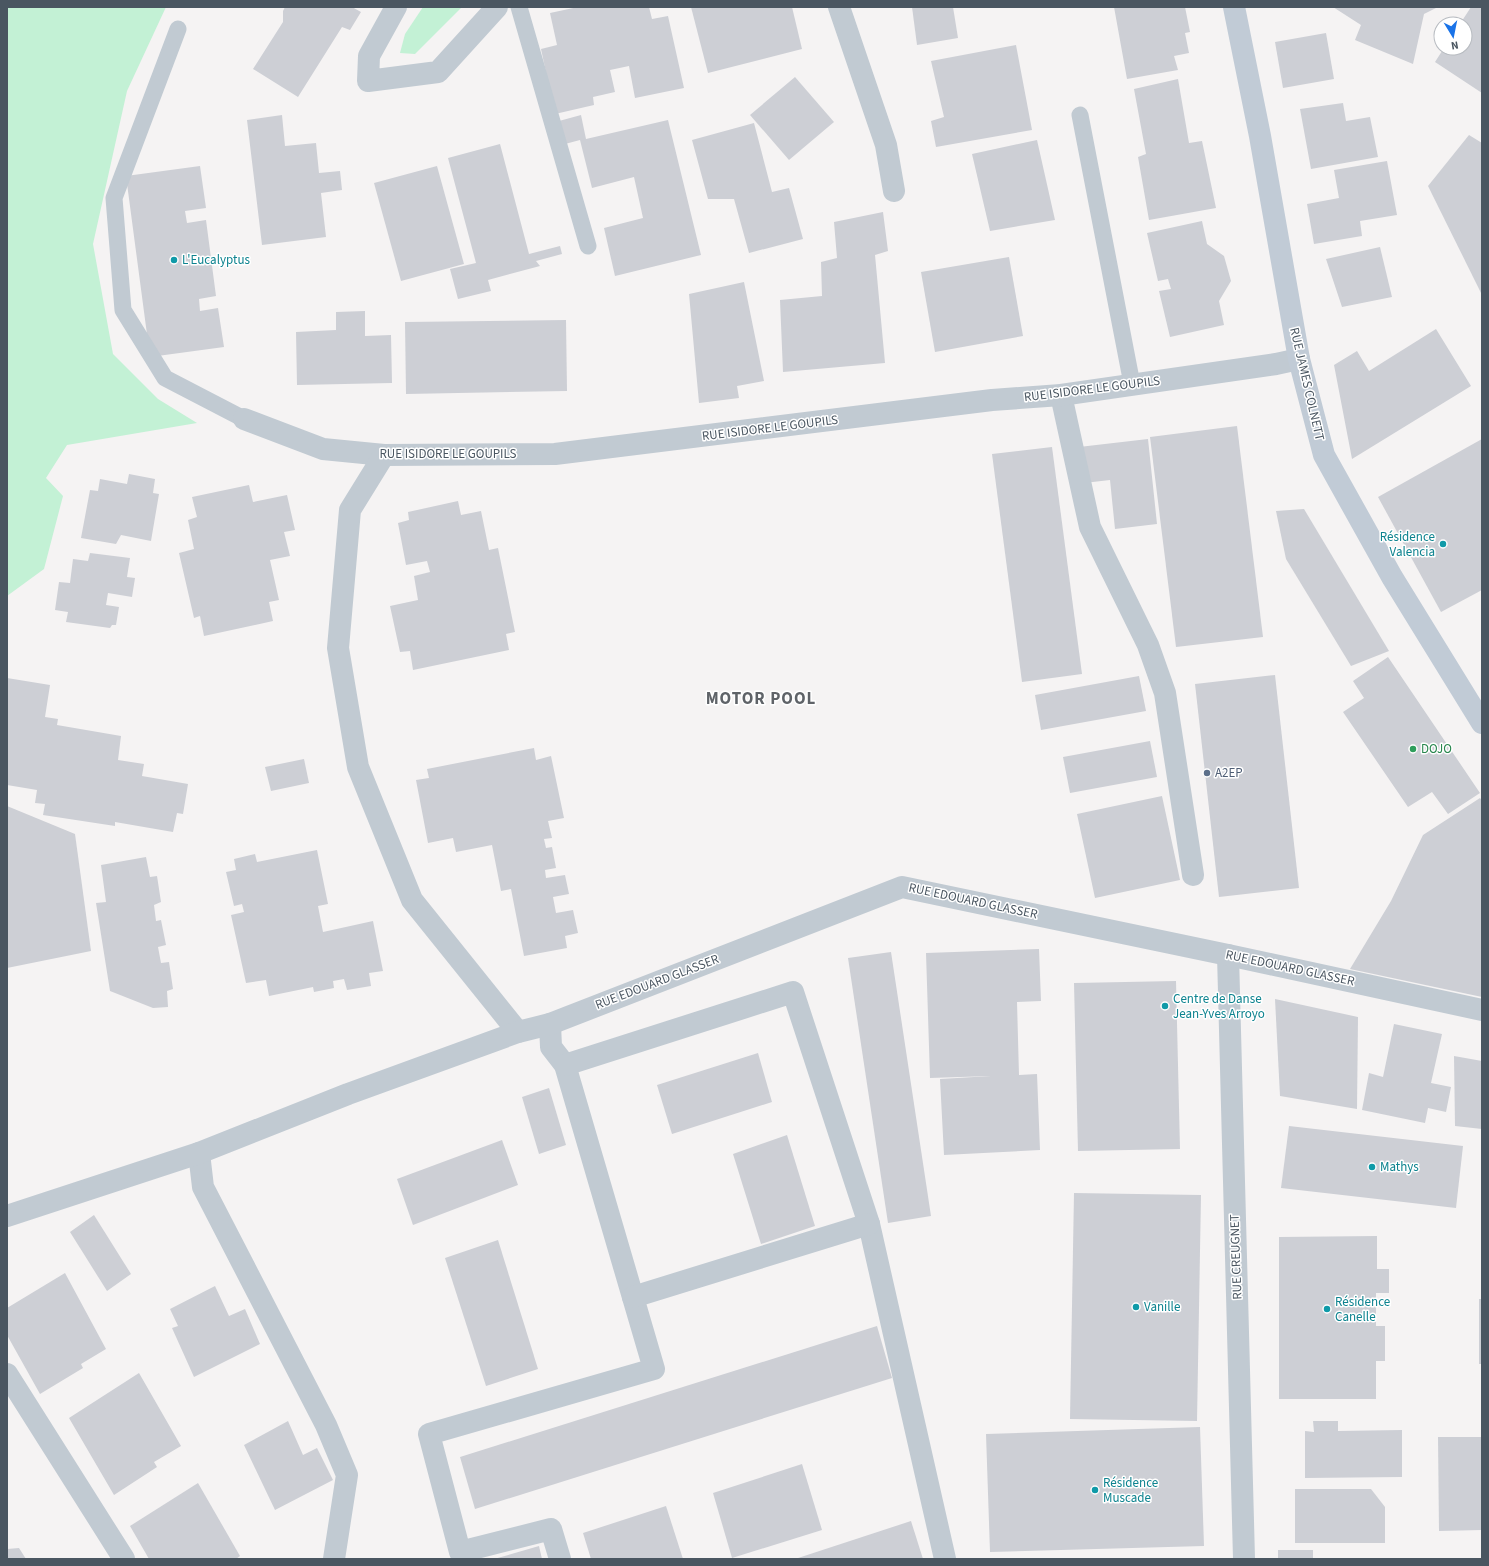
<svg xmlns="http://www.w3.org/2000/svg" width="1489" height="1566" font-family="'Source Sans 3',sans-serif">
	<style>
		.green { fill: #c3f1d5 }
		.building { fill: #cdcfd5 }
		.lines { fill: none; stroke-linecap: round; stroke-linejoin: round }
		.lane { stroke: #c1cad2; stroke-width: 17 }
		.street { stroke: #c1cad2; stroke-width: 22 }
		.secondary { stroke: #c1cbd6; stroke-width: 22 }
		.culture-dot { fill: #0f9aa8; stroke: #fff; stroke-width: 1.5 }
		.leisure-dot { fill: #2e9e5b; stroke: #fff; stroke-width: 1.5 }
		.service-dot { fill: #5c6f8a; stroke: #fff; stroke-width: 1.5 }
		.labels { text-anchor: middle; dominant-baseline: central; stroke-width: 3; stroke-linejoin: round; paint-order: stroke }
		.culture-label { font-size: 13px; fill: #0d838f; stroke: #fff; text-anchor: start }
		.street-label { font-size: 13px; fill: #4a5661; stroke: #fff }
		.leisure-label { font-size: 13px; fill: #27864d; stroke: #fff; text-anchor: start }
		.service-label { font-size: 13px; fill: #4e5e75; stroke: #fff; text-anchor: start }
		.district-label { font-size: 17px; font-weight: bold; letter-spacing: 1px; fill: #5f6368; stroke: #fff }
	</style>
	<rect width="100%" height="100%" fill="#f5f3f3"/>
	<g class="green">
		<path d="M7,7H166L127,91L93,244L113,354L158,399L197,423L67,445L46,478L63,496L44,569L7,596Z"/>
		<path d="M423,7H462L415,54L400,53L405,34Z"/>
	</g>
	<g class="building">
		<path d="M285,7H352L361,12L350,30L342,27L298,97L253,69L283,22V11Z"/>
		<path d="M578,7H649L652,19L668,16L684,88L635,98L629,66L610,70L615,92L593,97L594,105L555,114L541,49L557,45L550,13Z"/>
		<path d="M691,7H792L802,49L708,73Z"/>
		<path d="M912,7H953L958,38L917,45Z"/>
		<path d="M1114,7H1185L1190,32L1185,33L1189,53L1174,56L1178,70L1127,79Z"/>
		<path d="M1333,7H1438L1424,14L1413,64L1355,40L1361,25Z"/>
		<path d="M1471,7H1482V93L1435,62L1444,48H1465V24H1460Z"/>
		<path d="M1326,33L1334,79L1283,88L1275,42Z"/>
		<path d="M1016,45L1032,130L936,147L931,121L944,117L931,61Z"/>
		<path d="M795,77L834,122L789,160L750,115Z"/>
		<path d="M1178,79L1189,143L1202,141L1216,208L1149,220L1138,157L1146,154L1134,89Z"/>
		<path d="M1343,103L1346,121L1370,117L1378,157L1311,169L1300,109Z"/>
		<path d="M282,115L285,146L316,143L319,173L340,171L342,190L321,193L326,237L262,245L247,120Z"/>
		<path d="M581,115L586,139L668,120L701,255L615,276L604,228L643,218L634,177L592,188L580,140L565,144L559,121Z"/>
		<path d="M754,123L772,192L789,188L803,239L749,253L734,199H708L692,140Z"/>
		<path d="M1469,135L1482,143V295L1428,186Z"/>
		<path d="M1037,140L1055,220L990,231L972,154Z"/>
		<path d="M500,144L529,254L560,246L562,254L536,261L540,266L488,280L491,291L458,299L450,269L476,263L448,158Z"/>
		<path d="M1387,161L1397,215L1360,221L1362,236L1314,244L1307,204L1339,198L1334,170Z"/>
		<path d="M200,166L206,208L185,211L187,223L206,220L216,296L199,299L200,311L218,308L224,347L150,357L126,176Z"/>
		<path d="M437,166L464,264L401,281L374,183Z"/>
		<path d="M883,212L888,251L875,255L885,363L783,372L780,300L822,296L821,262L837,258L834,222Z"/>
		<path d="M1202,221L1207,244L1224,256L1231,281L1219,301L1224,325L1170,337L1159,291L1171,289L1168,279L1158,281L1147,233Z"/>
		<path d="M1380,247L1392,297L1342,307L1326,259Z"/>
		<path d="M1009,257L1023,336L935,352L921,272Z"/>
		<path d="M744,282L764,381L737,386L739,398L699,403L689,294Z"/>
		<path d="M365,311V336L391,335L392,383L297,385L296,332L336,330V312Z"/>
		<path d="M566,320L567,391L406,394L405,322Z"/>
		<path d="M1436,329L1471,386L1352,459L1334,365L1357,351L1369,371Z"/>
		<path d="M1237,426L1263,637L1176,647L1150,437Z"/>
		<path d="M1148,439L1157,524L1115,529L1110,480L1084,483L1079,447Z"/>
		<path d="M1482,439V590L1441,612L1378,497Z"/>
		<path d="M1052,447L1082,674L1022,682L992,454Z"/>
		<path d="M129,474L155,479L153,493L159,494L151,541L121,535L116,544L81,538L90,490L98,491L100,479L127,484Z"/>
		<path d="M249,485L253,502L287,495L295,530L284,532L290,556L270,560L279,600L269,602L273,621L204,636L200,616L194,618L179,553L194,549L188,520L197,517L192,497Z"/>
		<path d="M458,501L461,515L481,511L489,550L498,548L515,632L506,634L509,650L413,670L410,651L400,652L390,606L418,600L414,576L430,572L427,561L406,565L398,523L409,520L408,512Z"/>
		<path d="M1304,509L1389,651L1351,666L1286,559L1276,511Z"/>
		<path d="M90,553L130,558L127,577L135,578L132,597L108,593L106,605L119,607L116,625H112L110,628L66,622L68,612L55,610L59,582L70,583L73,559L88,561Z"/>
		<path d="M1388,657L1480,793L1448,814L1432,792L1408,807L1343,712L1364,698L1353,681Z"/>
		<path d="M1275,675L1299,888L1219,897L1195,684Z"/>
		<path d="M1139,676L1146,711L1041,730L1035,695Z"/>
		<path d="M7,678L50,685L45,717L58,719L57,725L121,736L118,760L144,764L142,776L188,784L183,814L177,813L173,832L115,822V826L43,815L45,804L35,803L37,790L7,785Z"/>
		<path d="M1150,741L1157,777L1070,793L1063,757Z"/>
		<path d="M534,748L536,760L551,756L564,818L548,821L552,838L544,839L546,848L552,847L556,868L545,870L546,878L565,875L569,894L553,897L556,913L573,910L578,933L565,936L567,948L524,956L511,889L501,891L492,845L456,852L453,838L428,843L416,780L429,778L427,769Z"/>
		<path d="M304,759L309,783L271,791L265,767Z"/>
		<path d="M1162,796L1180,880L1095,898L1077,814Z"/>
		<path d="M1480,798L1482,801V997L1350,969L1391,901L1423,835Z"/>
		<path d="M7,806L75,834L91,951L7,968Z"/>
		<path d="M317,850L328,904L318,906L323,932L373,921L383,971L369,973L371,986L347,990L344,979L333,981L334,988L314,992L313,987L269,996L266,980L246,983L231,915L244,912L242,904L234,906L226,872L236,870L234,859L255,854L257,862Z"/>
		<path d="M146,857L150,877L157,876L161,902L154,905L156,921L161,920L166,945L158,947L161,963L169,962L173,989L167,991L168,1007L153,1008L110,991L96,903L106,902L101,865Z"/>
		<path d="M1039,949L1041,1001L1017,1002L1019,1075L1037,1074L1040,1150L944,1155L940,1079L991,1076L930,1078L926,953Z"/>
		<path d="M891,952L931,1216L888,1223L848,958Z"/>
		<path d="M1176,981L1180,1149L1078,1151L1074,983Z"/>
		<path d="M1275,999L1358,1017L1357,1109L1280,1096Z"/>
		<path d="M1394,1024L1442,1034L1431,1083L1451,1087L1446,1112L1428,1108L1425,1123L1362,1110L1369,1073L1383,1077Z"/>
		<path d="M758,1053L772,1102L672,1134L657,1085Z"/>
		<path d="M1454,1056L1482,1061V1129L1455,1126Z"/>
		<path d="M549,1088L566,1145L539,1154L522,1097Z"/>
		<path d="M1289,1126L1463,1146L1456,1208L1281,1188Z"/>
		<path d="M787,1135L815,1226L761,1244L733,1154Z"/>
		<path d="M502,1140L518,1185L413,1225L397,1179Z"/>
		<path d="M1074,1193L1201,1195L1197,1421L1070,1419Z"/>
		<path d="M94,1215L131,1274L107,1291L70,1232Z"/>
		<path d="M1377,1236V1269H1389V1293H1376V1326H1385V1361H1376V1399H1279V1237Z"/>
		<path d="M498,1240L538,1369L486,1386L445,1258Z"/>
		<path d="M65,1273L106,1349L81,1364L83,1368L40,1394L7,1335V1308Z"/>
		<path d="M215,1286L229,1316L245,1309L260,1344L194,1377L172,1328L178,1326L170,1309Z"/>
		<rect x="1479" y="1299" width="3" height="65"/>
		<path d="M877,1326L892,1378L475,1509L460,1457Z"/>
		<path d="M139,1373L181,1446L154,1462L157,1467L114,1495L69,1418Z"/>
		<path d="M288,1421L303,1455L317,1448L333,1480L275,1510L244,1445Z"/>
		<path d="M1313,1421H1338V1431L1402,1430V1477L1305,1478V1431L1314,1432Z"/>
		<path d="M1200,1427L1204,1546L990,1552L986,1434Z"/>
		<path d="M1438,1437H1482V1530L1439,1531Z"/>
		<path d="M802,1464L822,1530L732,1558L713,1493Z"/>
		<path d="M198,1483L240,1556L236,1559H149L130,1526Z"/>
		<path d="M1295,1489H1371L1385,1507V1543H1295Z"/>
		<path d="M666,1506L683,1559H591L583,1533Z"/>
		<path d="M911,1521L923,1559H795Z"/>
		<path d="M539,1546L542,1559H494Z"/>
		<path d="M19,1548L26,1559H7V1549Z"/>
		<rect x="1278" y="1550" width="35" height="9"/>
	</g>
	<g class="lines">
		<g class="lane">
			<path d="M519,7L588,246"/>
			<path d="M178,29L114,198L123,310L165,378L244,419"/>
			<path d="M1080,115L1132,384"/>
		</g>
		<g class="street">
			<path d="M396,7L369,56L368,81L438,72L497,7"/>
			<path d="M839,7L886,145L894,191"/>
			<path d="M1061,395L1090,527L1148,645L1165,693L1193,875"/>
			<path d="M244,419L323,449L384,455L555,454L992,400L1061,395L1276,364L1299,359"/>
			<path d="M384,455L350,510L338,648L358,767L412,900L518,1032"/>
			<path d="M1228,955L1244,1559"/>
			<path d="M550,1024L551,1047L565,1065L654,1369L429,1434L460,1552L551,1529L560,1559"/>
			<path d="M565,1065L793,992L869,1224L945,1559"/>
			<path d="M199,1153L203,1187L326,1425L347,1475L334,1559"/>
			<path d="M7,1216L199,1153L348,1094L518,1032L550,1024L902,887L1228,955L1482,1010"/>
			<path d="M633,1297L869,1224"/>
			<path d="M7,1374L124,1559"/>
		</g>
		<path class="secondary" d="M1234,7L1260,136L1299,359L1324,455L1392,577L1482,723"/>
	</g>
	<g class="culture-dot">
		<circle cx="174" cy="260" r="4"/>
		<circle cx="1443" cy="544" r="4"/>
		<circle cx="1165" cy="1006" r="4"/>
		<circle cx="1372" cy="1167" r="4"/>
		<circle cx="1136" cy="1307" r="4"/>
		<circle cx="1327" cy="1309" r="4"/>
		<circle cx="1095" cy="1490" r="4"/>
	</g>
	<circle class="leisure-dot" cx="1413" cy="749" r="4"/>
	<circle class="service-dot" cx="1207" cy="773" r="4"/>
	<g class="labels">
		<g class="culture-label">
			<text x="182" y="260">L'Eucalyptus</text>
			<text x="1435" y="537" text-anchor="end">Résidence<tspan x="1435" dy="15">Valencia</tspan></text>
			<text x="1173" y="999">Centre de Danse<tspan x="1173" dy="15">Jean-Yves Arroyo</tspan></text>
			<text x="1380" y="1167">Mathys</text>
			<text x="1335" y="1302">Résidence<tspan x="1335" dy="15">Canelle</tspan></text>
			<text x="1144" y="1307">Vanille</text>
			<text x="1103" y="1483">Résidence<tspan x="1103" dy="15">Muscade</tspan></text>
		</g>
		<g class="street-label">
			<text transform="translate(1307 384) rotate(77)">RUE JAMES COLNETT</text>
			<text transform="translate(1092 389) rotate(-7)">RUE ISIDORE LE GOUPILS</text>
			<text transform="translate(770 428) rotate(-7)">RUE ISIDORE LE GOUPILS</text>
			<text x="448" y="454">RUE ISIDORE LE GOUPILS</text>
			<text transform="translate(973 901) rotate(12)">RUE EDOUARD GLASSER</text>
			<text transform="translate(1290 968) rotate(12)">RUE EDOUARD GLASSER</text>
			<text transform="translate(657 982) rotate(-21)">RUE EDOUARD GLASSER</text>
			<text transform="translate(1236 1257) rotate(-92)">RUE CREUGNET</text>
		</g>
		<g class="leisure-label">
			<text x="1421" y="749">DOJO</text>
		</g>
		<g class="service-label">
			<text x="1215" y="773">A2EP</text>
		</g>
		<g class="district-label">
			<text x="761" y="699">MOTOR POOL</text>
		</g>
	</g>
	<rect width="1489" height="1566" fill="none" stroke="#4a5661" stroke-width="16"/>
	<g transform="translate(1453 36) rotate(170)"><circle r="19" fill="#ffffff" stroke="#b7bbc0"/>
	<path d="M0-3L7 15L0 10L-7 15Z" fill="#1a73e8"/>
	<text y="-6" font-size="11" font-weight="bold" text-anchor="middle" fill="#4a5661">N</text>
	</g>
</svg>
